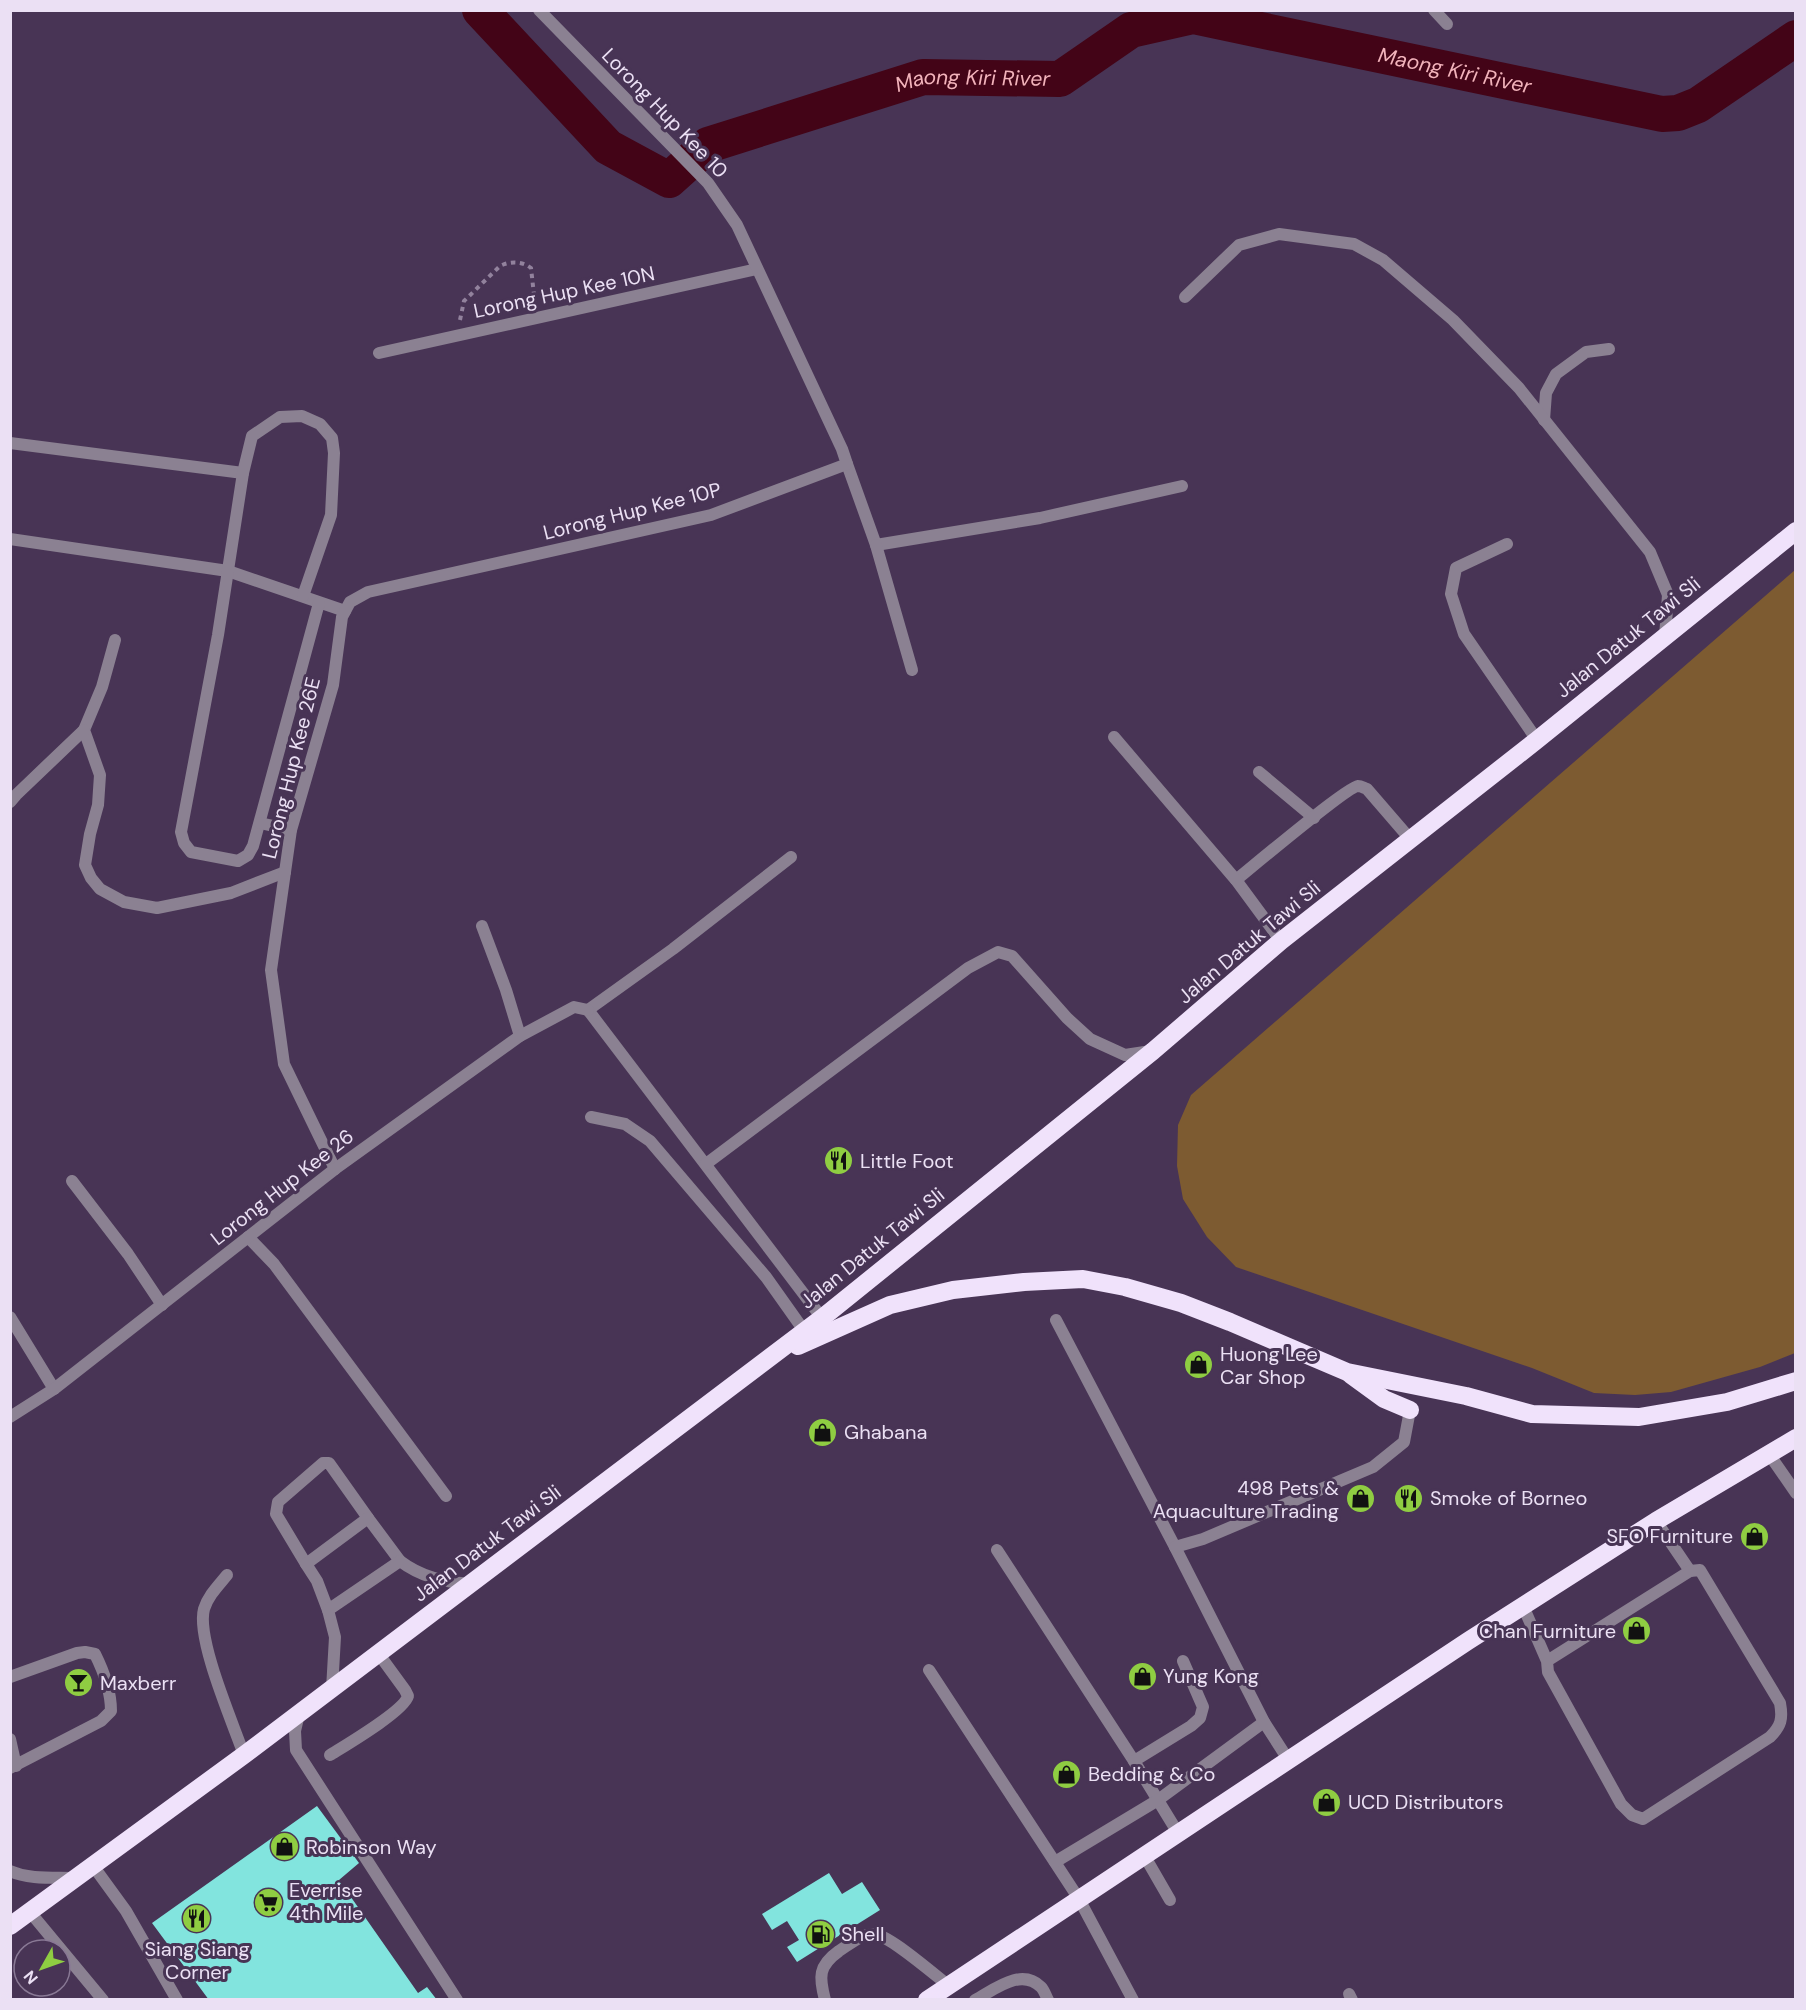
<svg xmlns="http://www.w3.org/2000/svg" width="1806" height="2010" font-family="'DM Sans',sans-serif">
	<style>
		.green { fill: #7d5b31 }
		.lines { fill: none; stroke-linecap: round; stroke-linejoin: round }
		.river { stroke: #430417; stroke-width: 36 }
		.building { fill: #82e4de }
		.path { stroke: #92829d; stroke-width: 4; stroke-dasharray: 4.5 4.5; stroke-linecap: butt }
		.lane { stroke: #8b8192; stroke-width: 12 }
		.street { stroke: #8b8192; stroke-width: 12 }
		.highway { stroke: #f0e2fb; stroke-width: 18 }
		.labels { text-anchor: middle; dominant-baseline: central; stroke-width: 6; stroke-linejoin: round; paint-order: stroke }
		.street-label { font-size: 20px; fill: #ebe0f4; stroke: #483455 }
		.poi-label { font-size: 20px; fill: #ebe0f4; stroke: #483455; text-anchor: start }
		.water-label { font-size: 21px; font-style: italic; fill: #f2b3bb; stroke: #483455 }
	</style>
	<rect width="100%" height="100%" fill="#483455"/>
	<path class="green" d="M1795,570V1353L1760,1367L1671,1392L1635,1395L1594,1393L1532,1368L1236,1267L1207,1237L1183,1199L1177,1166L1178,1125L1191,1095Z"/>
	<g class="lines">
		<path class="river" id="s1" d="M480,10L608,147L669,180L708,145L923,77L1060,79L1131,30L1193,16L1662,114L1678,113L1698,105L1796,38"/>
	</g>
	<g class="building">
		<path d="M317,1806L359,1863L339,1880L418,1993L427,1987L437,2000H209L152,1923Z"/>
		<path d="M829,1873L842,1894L862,1882L880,1910L797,1962L787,1947L799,1940L787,1921L772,1930L762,1914Z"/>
	</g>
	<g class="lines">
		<path class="path" d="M460,320L464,301L500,266C510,261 522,261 531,268L535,304"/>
		<g class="lane">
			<path d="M1544,420L1546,393L1556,374L1586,352L1609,349"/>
			<path d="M1507,544L1456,568L1451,594L1464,634L1537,740"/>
			<path d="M1259,772L1314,818"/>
			<path d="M1236,880C1252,867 1347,787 1358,786C1361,786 1364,788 1367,789L1411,840"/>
			<path d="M591,1117L625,1124L650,1141L766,1277L805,1332"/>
			<path d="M72,1181L128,1254L162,1305"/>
			<path d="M248,1237L274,1264L446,1496"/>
			<path d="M1769,1454L1796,1493"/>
			<path d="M1656,1521L1690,1571"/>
			<path d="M997,1550L1134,1761"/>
			<path d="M306,1564L276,1514L278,1502L323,1463H329L368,1518"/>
			<path d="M227,1575C218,1586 208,1596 204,1609C196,1639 233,1723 244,1755"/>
			<path d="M1523,1606L1547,1661L1690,1571L1700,1570L1780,1703C1783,1719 1781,1726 1770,1737L1643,1819L1632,1815L1621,1804L1548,1672L1547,1661"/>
			<path d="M328,1610L317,1581L306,1564L368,1518L400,1561"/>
			<path d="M929,1670L1079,1899"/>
			<path d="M10,1677L77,1653L85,1652L95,1654C104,1672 111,1691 111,1711L101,1721L10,1768"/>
			<path d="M332,1689L335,1637L328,1610L400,1561C421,1577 444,1582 471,1584"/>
			<path d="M299,1714L295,1731L296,1750L457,2000"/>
			<path d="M10,1739L16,1766"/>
			<path d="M330,1755C346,1745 404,1711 408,1696L405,1690L378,1653"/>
			<path d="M1178,1833L1134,1761L1191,1726L1200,1718L1203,1707L1183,1661"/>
			<path d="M1144,1855L1170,1900"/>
			<path d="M1055,1862L1158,1800L1264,1722"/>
			<path d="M94,1867L126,1911L177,2000"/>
			<path d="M30,1912L103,2000"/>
			<path d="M825,2000C819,1977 818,1966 839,1951C850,1944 863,1932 877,1935C891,1937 935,1975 949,1986"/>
		</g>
		<g class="street">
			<path d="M1434,10L1447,24"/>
			<path d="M1185,297L1239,245L1279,234L1354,244L1383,260L1453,320L1519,388L1650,552L1668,595L1665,637"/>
			<path d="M379,353L757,269"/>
			<path d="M10,443L243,473"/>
			<path d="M847,464L876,545L1040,518L1182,486"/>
			<path d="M10,539L228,571L345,611"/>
			<path d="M876,545L912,670"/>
			<path d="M303,596L331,515L334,453L332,438L320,424L302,416L280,417L252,436L243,473L218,635L181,832L184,843L191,852L238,861L248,855L253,846L319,603"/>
			<path d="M115,640L102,687L84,730L100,775L98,805L90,834L85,865L91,878L100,889L124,902L157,908L231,893L285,872"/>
			<path d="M1114,737L1236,880L1281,941"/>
			<path d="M10,802L16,795L84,730"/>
			<path d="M260,823L291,830"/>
			<path d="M482,926L506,990L520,1036"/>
			<path d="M588,1010L822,1318"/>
			<path d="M588,1010L673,949L791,857"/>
			<path d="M706,1164L968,968L998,952L1012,956L1067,1018L1090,1039L1125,1055L1151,1051"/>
			<path d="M335,1169L284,1064L271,970L291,830L333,685L342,617L350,602L368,592L711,515L847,464L842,449L737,225L708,183L539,10"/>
			<path d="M10,1317L54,1389"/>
			<path d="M1056,1320L1175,1547L1264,1722L1289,1761"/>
			<path d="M10,1417L54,1389L335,1169L520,1036L574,1007L588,1010"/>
			<path d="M1175,1547L1203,1539L1373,1467L1404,1442L1410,1410"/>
			<path d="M10,1871C30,1880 56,1877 77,1878"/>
			<path d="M1079,1899L1133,2000"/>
			<path d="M1349,1994L1352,2000"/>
			<path d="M975,2000C994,1990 1021,1967 1041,1987C1044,1990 1046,1996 1048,2000"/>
		</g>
		<g class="highway">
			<path d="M798,1346L890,1305L953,1290L1024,1282L1083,1279L1125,1287L1181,1303L1230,1322L1347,1372L1466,1396L1532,1414L1639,1417L1727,1402L1796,1381"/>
			<path d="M1351,1375L1384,1399L1410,1410"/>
			<path d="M10,1926L244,1755L822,1318L1153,1051L1281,941L1537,740L1796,531"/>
			<path d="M927,2000L1468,1641L1656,1521L1796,1438"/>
		</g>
	</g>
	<defs>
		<symbol id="restaurant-disc" viewBox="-11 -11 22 22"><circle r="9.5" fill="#8fcd42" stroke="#483455"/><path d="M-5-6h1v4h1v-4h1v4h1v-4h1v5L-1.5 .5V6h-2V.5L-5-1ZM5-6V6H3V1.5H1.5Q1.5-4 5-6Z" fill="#111"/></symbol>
		<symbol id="shop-disc" viewBox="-11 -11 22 22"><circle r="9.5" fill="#8fcd42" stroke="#483455"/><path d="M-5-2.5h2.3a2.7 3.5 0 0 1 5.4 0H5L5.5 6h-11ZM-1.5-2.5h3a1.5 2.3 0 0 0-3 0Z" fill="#111"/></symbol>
		<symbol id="bar-disc" viewBox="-11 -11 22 22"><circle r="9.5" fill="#8fcd42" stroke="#483455"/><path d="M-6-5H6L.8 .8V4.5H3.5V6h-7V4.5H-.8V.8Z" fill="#111"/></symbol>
		<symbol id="supermarket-disc" viewBox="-11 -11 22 22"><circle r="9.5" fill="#8fcd42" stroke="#483455"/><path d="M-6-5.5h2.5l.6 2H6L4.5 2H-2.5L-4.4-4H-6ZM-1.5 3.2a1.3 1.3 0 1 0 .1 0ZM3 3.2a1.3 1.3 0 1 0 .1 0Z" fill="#111"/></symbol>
		<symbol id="fuel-disc" viewBox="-11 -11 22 22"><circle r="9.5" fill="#8fcd42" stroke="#483455"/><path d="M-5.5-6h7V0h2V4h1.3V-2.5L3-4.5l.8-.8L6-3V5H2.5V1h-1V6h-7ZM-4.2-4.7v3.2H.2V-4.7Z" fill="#111"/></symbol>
	</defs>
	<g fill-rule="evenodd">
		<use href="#restaurant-disc" x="822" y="1144" width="33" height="33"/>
		<use href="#shop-disc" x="1182" y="1348" width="33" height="33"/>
		<use href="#shop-disc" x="806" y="1416" width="33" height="33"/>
		<use href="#restaurant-disc" x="1392" y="1482" width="33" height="33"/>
		<use href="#shop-disc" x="1344" y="1482" width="33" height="33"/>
		<use href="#shop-disc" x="1738" y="1520" width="33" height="33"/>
		<use href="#shop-disc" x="1620" y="1614" width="33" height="33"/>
		<use href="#shop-disc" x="1126" y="1660" width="33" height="33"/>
		<use href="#bar-disc" x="62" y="1666" width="33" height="33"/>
		<use href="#shop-disc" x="1050" y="1758" width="33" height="33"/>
		<use href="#shop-disc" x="1310" y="1786" width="33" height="33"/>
		<use href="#shop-disc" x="268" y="1830" width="33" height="33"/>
		<use href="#supermarket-disc" x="252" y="1886" width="33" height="33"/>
		<use href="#restaurant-disc" x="180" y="1902" width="33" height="33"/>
		<use href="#fuel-disc" x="804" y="1918" width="33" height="33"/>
	</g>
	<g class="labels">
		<g class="street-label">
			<text transform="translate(665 113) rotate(46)">Lorong Hup Kee 10</text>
			<text transform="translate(564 292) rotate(-12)">Lorong Hup Kee 10N</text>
			<text transform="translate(632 511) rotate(-14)">Lorong Hup Kee 10P</text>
			<text transform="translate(1628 637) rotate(-39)">Jalan Datuk Tawi Sli</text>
			<text transform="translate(291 768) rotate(-76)">Lorong Hup Kee 26E</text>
			<text transform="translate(1249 942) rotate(-40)">Jalan Datuk Tawi Sli</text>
			<text transform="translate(282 1187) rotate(-38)">Lorong Hup Kee 26</text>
			<text transform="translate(872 1248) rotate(-39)">Jalan Datuk Tawi Sli</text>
			<text transform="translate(487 1543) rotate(-37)">Jalan Datuk Tawi Sli</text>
		</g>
		<g class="poi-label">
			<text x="860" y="1161">Little Foot</text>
			<text x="1220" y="1354">Huong Lee<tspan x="1220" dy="23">Car Shop</tspan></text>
			<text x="844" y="1432">Ghabana</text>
			<text x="1339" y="1488" text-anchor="end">498 Pets &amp;<tspan x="1339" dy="23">Aquaculture Trading</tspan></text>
			<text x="1430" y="1498">Smoke of Borneo</text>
			<text x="1733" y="1536" text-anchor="end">SFO Furniture</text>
			<text x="1616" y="1631" text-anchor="end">Chan Furniture</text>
			<text x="1163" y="1676">Yung Kong</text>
			<text x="100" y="1683">Maxberr</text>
			<text x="1088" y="1774">Bedding &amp; Co</text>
			<text x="1348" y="1802">UCD Distributors</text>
			<text x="306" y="1847">Robinson Way</text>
			<text x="289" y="1890">Everrise<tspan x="289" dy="23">4th Mile</tspan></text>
			<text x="841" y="1934">Shell</text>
			<text x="197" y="1949" text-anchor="middle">Siang Siang<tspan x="197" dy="23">Corner</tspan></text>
		</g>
		<g class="water-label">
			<text stroke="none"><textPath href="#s1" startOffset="1089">Maong Kiri River</textPath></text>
			<text stroke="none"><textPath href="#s1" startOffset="584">Maong Kiri River</textPath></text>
		</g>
	</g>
	<rect width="1806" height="2010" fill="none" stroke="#ebe0f4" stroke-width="24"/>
	<g transform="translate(42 1968) rotate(230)"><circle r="28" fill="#483455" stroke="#897995" stroke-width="1.5"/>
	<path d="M0-4.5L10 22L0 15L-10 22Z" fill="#8fcd42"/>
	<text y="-9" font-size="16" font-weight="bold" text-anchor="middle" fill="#ebe0f4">N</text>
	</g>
</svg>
